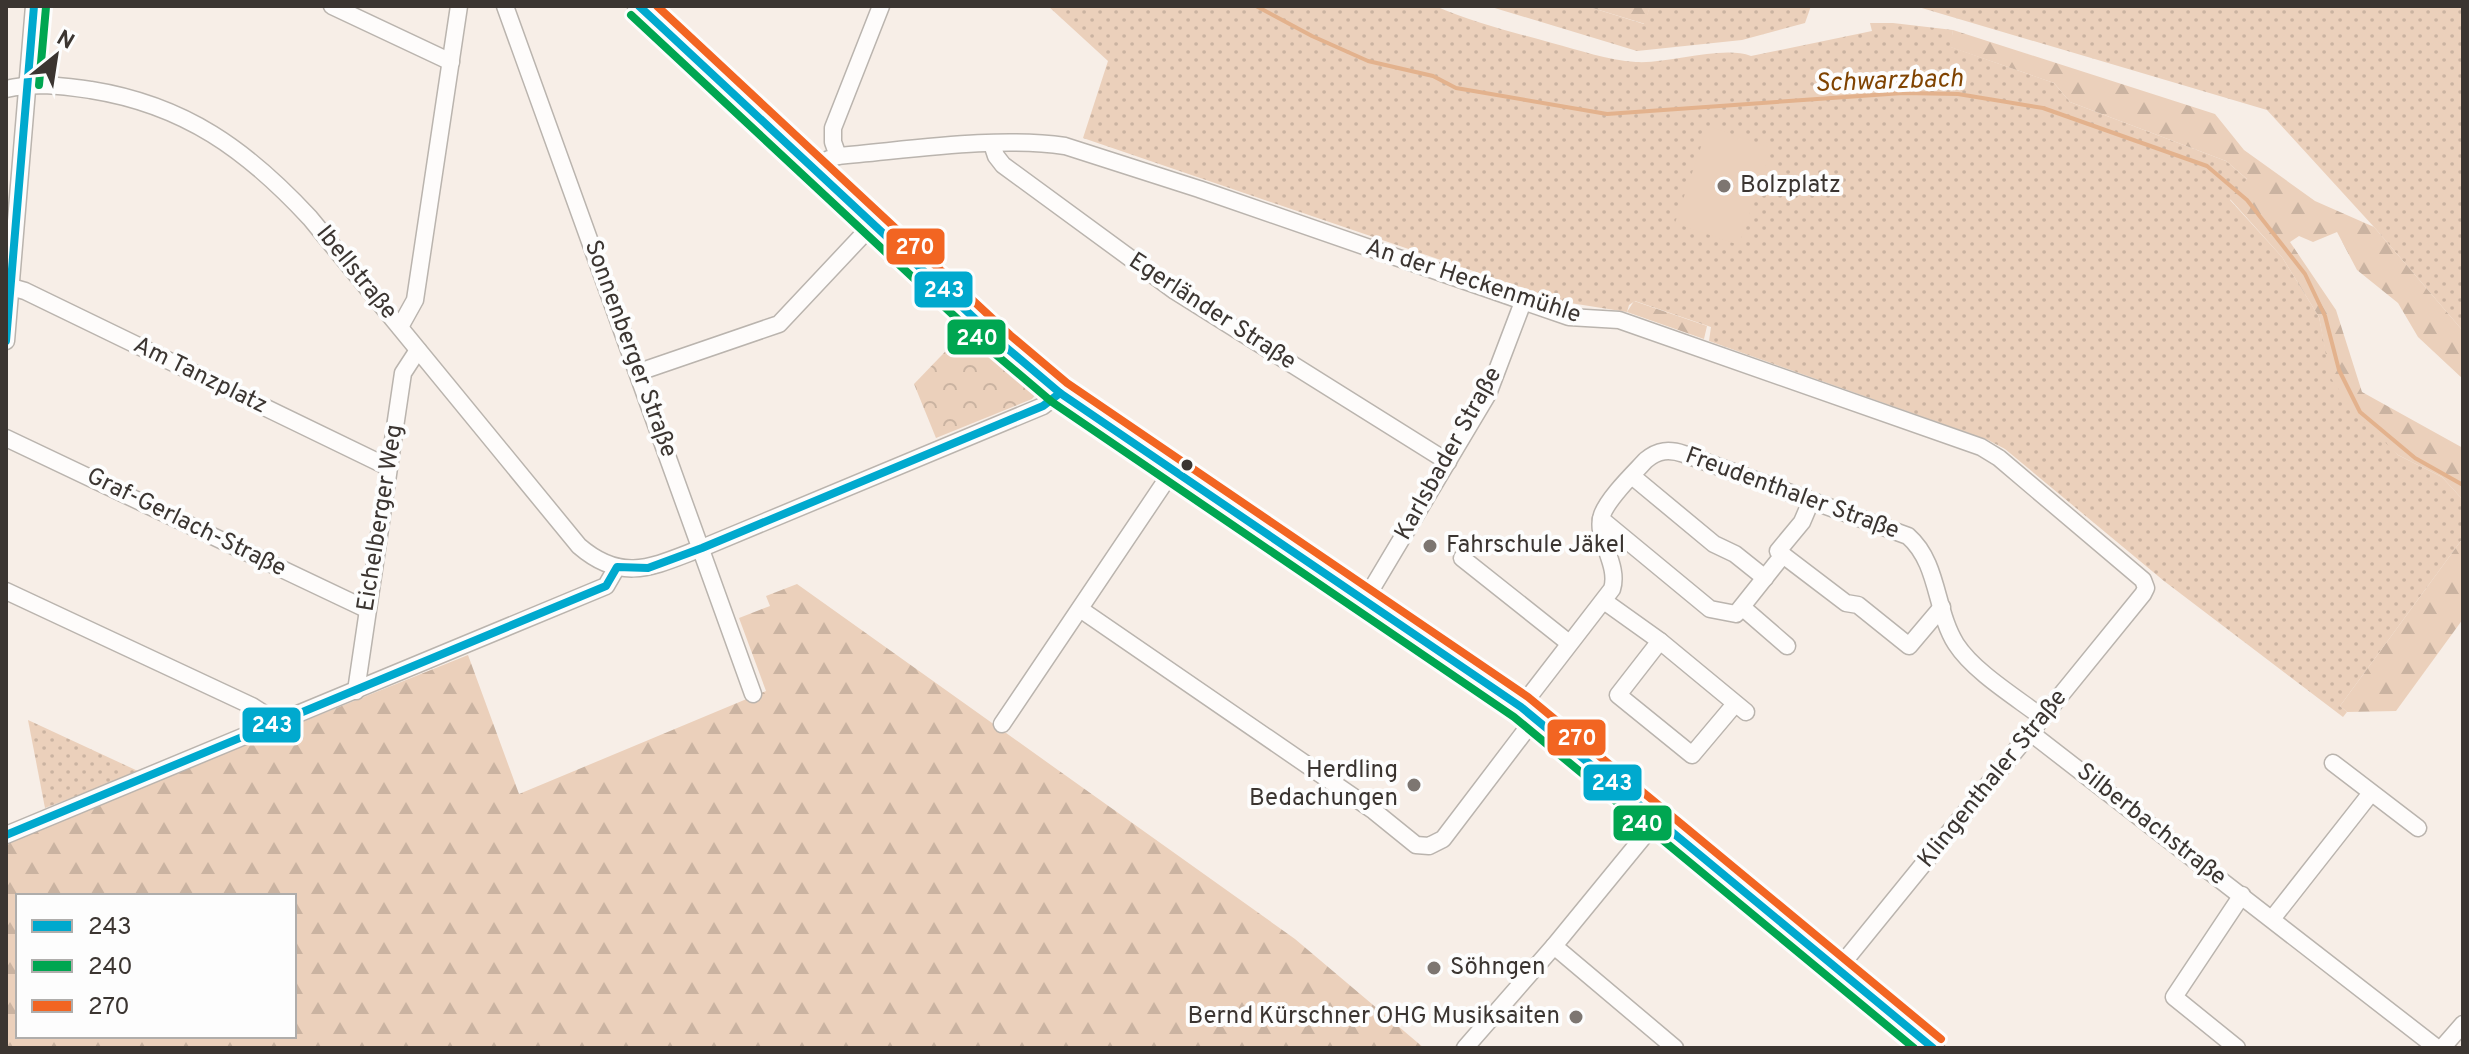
<svg xmlns="http://www.w3.org/2000/svg" width="2469" height="1054" font-family="Overpass,sans-serif">
	<style>
		.grass { fill: url(#grass-dots) }
		.forest { fill: url(#forest-firs); fill-rule: evenodd }
		.park { fill: url(#park-crowns) }
		.garden { fill: #ebd0bb }
		.lines { fill: none; stroke-linecap: round; stroke-linejoin: round }
		.stream { stroke: #e3b28d; stroke-width: 4 }
		.minor-casing { stroke: #bab4ae; stroke-width: 19 }
		.secondary-casing { stroke: #bab4ae; stroke-width: 25 }
		.minor { stroke: #fefcfb; stroke-width: 16 }
		.secondary { stroke: #fefcfb; stroke-width: 22 }
		.bus-1-casing { stroke: #fdfdfd; stroke-width: 14 }
		.bus-2-casing { stroke: #fdfdfd; stroke-width: 14 }
		.bus-3-casing { stroke: #fdfdfd; stroke-width: 14 }
		.bus-1 { stroke: #00a9ce; stroke-width: 8 }
		.bus-2 { stroke: #00a651; stroke-width: 8 }
		.bus-3 { stroke: #f26522; stroke-width: 8 }
		.poi-dot { fill: #7d7671; stroke: #fdfdfd; stroke-width: 3 }
		.bus-dot { fill: #3b3531; stroke: #fdfdfd; stroke-width: 3 }
		.labels { text-anchor: middle; dominant-baseline: central; stroke-width: 8; stroke-linejoin: round; paint-order: stroke }
		.poi-label { font-size: 24px; fill: #3b3531; stroke: #fdfdfd; text-anchor: start }
		.street-label { font-size: 24px; fill: #3b3531; stroke: #fdfdfd }
		.water-label { font-size: 26px; font-style: italic; fill: #804301; stroke: #fdfdfd }
		.line-badge { stroke: #fdfdfd; stroke-width: 3 }
		.badge-label { font-size: 22px; text-anchor: middle; font-weight: bold; fill: #fff }
	</style>
	<defs>
		<pattern id="grass-dots" width="8" height="8" patternUnits="userSpaceOnUse" patternTransform="scale(2)"><rect width="8" height="8" fill="#ebd0bb"/><path d="M2 2h.1M6 6h.1" fill="none" stroke="#cab3a1" stroke-width="1.8" stroke-linecap="round"/></pattern>
		<pattern id="forest-firs" width="22" height="20" patternUnits="userSpaceOnUse" patternTransform="scale(2)"><rect width="22" height="20" fill="#ebd0bb"/><path d="M5 1l3.5 6h-7zM16 11l3.5 6h-7z" fill="#cab3a1"/></pattern>
		<pattern id="park-crowns" width="20" height="18" patternUnits="userSpaceOnUse" patternTransform="scale(2)"><rect width="20" height="18" fill="#ebd0bb"/><path d="M2 6a3 3 0 1 1 6 0M12 15a3 3 0 1 1 6 0" fill="none" stroke="#cab3a1"/></pattern>
	</defs>
	<rect width="100%" height="100%" fill="#f7eee7"/>
	<g class="grass">
		<path d="M1048,6H1435C1472,22 1512,32 1552,43C1579,50 1607,60 1636,62C1670,64 1722,45 1751,56L1872,31L1870,23H1893L1953,30L1951,47L2054,83L2070,102L2226,161L2248,180L2230,200L2282,257L2319,317L2331,377L2398,455L2442,477L2463,500V538L2340,706L2347,712L2343,717L2164,581L2005,449L1988,440L1709,341L1711,327L1635,301L1629,305L1627,312L1564,302L1083,138L1108,61Z"/>
		<path d="M1488,6H1586L1644,24L1650,6H1811L1805,23L1742,40L1637,51Z"/>
		<path d="M1915,6H2463V331L2374,227L2267,110Z"/>
		<path d="M28,720L140,772L45,808Z"/>
	</g>
	<g class="forest">
		<path d="M1586,6H1650L1645,24Z"/>
		<path d="M1953,30L2215,114L2244,150L2315,201L2374,227L2463,331V379L2418,337L2398,303L2357,270L2337,232L2313,242L2299,236L2290,242L2336,310L2362,392L2463,448V500L2442,477L2398,455L2358,416L2330,377L2319,317L2282,257L2230,199L2247,179L2226,161L2070,102L2054,83L1950,47Z"/>
		<path d="M1634,301L1707,326L1704,339L1627,312Z"/>
		<path d="M2463,538V619L2396,711L2347,712L2340,706Z"/>
		<path d="M797,584L1295,939L1424,1048H6V841L468,655L519,794L766,691L739,618L770,606L766,596ZM18,896H294V1036H18Z"/>
	</g>
	<path class="park" d="M967,329L1033,384L1038,392L1032,399L936,438L914,384Z"/>
	<path class="garden" d="M1708,126L1772,148L1739,245L1675,223Z"/>
	<g class="lines">
		<path class="stream" d="M1256,6L1312,36L1368,61L1433,76L1456,88L1607,114L1903,93L1958,94L2043,108L2207,166L2247,200L2305,274L2325,316L2339,370L2360,412L2415,458L2463,485"/>
		<defs>
			<g id="minor">
				<path d="M332,6L451,62"/>
				<path d="M505,6L753,694"/>
				<path d="M6,89C35,82 62,86 91,90C185,105 247,150 310,218L579,546C623,584 654,566 702,548L1043,406L1060,393"/>
				<path d="M992,144L996,156L1003,165L1175,291L1448,462"/>
				<path d="M838,156C909,150 995,136 1065,146L1199,189L1569,317L1619,320L1981,447L1999,458L2143,580L2146,588L2143,594L1838,969"/>
				<path d="M816,171L829,159L838,156L833,142V128L881,6"/>
				<path d="M11,287L25,291L388,467"/>
				<path d="M400,327L415,300L459,6"/>
				<path d="M6,341L34,6"/>
				<path d="M639,372L779,324L873,224"/>
				<path d="M6,438L366,609"/>
				<path d="M1632,476L1714,544L1735,554L1765,578"/>
				<path d="M1601,519L1710,609L1736,614L1783,555L1778,551L1802,522L1811,501"/>
				<path d="M1783,555L1846,603L1858,605L1909,646L1942,607"/>
				<path d="M1462,558L1569,643"/>
				<path d="M6,591L252,706L266,715L271,724"/>
				<path d="M1365,600L1488,394L1523,302"/>
				<path d="M1604,601L1660,641L1746,712"/>
				<path d="M1742,607L1787,646"/>
				<path d="M1080,609L1374,811L1416,845L1429,846L1443,839L1535,718"/>
				<path d="M1660,641L1618,695L1692,755L1735,704"/>
				<path d="M356,691L403,373L418,350"/>
				<path d="M1521,707L1612,589C1620,564 1594,537 1602,515C1608,498 1633,474 1646,460C1658,450 1669,449 1684,454L1908,536C1939,563 1935,611 1956,644C1974,672 2017,698 2043,718"/>
				<path d="M1002,724L1173,470"/>
				<path d="M2031,733L2437,1048"/>
				<path d="M2333,763L2418,828"/>
				<path d="M1658,819L1554,946L1675,1048"/>
				<path d="M6,835L606,586L617,567"/>
				<path d="M2272,919L2371,793"/>
				<path d="M1465,1048L1554,946"/>
				<path d="M2237,1048L2174,997L2242,895"/>
				<path d="M2442,1048L2463,1024"/>
			</g>
			<path id="secondary" d="M639,6L1002,344L1060,393L1521,707L1933,1048"/>
		</defs>
		<use href="#minor" class="minor-casing"/>
		<use href="#secondary" class="secondary-casing"/>
		<use href="#minor" class="minor"/>
		<use href="#secondary" class="secondary"/>
		<defs>
			<g id="bus-1">
				<path d="M639,6L1002,344L1060,393L1521,707L1933,1048"/>
				<path d="M6,341L34,6"/>
				<path d="M6,835L606,586L617,567L648,568L702,548L1043,406L1060,393"/>
			</g>
			<g id="bus-2">
				<path d="M631,15L994,353L1052,402L1514,717L1914,1048"/>
				<path d="M39,85L46,7"/>
			</g>
			<path id="bus-3" d="M657,6L1010,335L1067,383L1528,697L1941,1039"/>
		</defs>
		<use href="#bus-1" class="bus-1-casing"/>
		<use href="#bus-2" class="bus-2-casing"/>
		<use href="#bus-3" class="bus-3-casing"/>
		<use href="#bus-1" class="bus-1"/>
		<use href="#bus-2" class="bus-2"/>
		<use href="#bus-3" class="bus-3"/>
	</g>
	<g class="poi-dot">
		<circle cx="1724" cy="186" r="8"/>
		<circle cx="1430" cy="546" r="8"/>
		<circle cx="1414" cy="785" r="8"/>
		<circle cx="1434" cy="968" r="8"/>
		<circle cx="1576" cy="1017" r="8"/>
	</g>
	<circle class="bus-dot" cx="1187" cy="465" r="7"/>
	<g class="labels">
		<g class="poi-label">
			<text x="1740" y="186">Bolzplatz</text>
			<text x="1446" y="546">Fahrschule Jäkel</text>
			<text x="1398" y="771" text-anchor="end">Herdling<tspan x="1398" dy="28">Bedachungen</tspan></text>
			<text x="1450" y="968">Söhngen</text>
			<text x="1560" y="1017" text-anchor="end">Bernd Kürschner OHG Musiksaiten</text>
		</g>
		<g class="street-label">
			<text transform="translate(356 273) rotate(51)">Ibellstraße</text>
			<text transform="translate(1473 282) rotate(18)">An der Heckenmühle</text>
			<text transform="translate(1212 312) rotate(33)">Egerländer Straße</text>
			<text transform="translate(630 349) rotate(70)">Sonnenberger Straße</text>
			<text transform="translate(200 376) rotate(26)">Am Tanzplatz</text>
			<text transform="translate(1449 454) rotate(-61)">Karlsbader Straße</text>
			<text transform="translate(1792 494) rotate(20)">Freudenthaler Straße</text>
			<text transform="translate(381 518) rotate(-81)">Eichelberger Weg</text>
			<text transform="translate(186 523) rotate(26)">Graf-Gerlach-Straße</text>
			<text transform="translate(1993 779) rotate(-51)">Klingenthaler Straße</text>
			<text transform="translate(2151 825) rotate(38)">Silberbachstraße</text>
		</g>
		<g class="water-label">
			<text transform="translate(1889 82) rotate(-2)">Schwarzbach</text>
		</g>
	</g>
	<g class="line-badge">
		<rect x="885" y="227" width="61" height="39" rx="8" fill="#f26522"/>
		<rect x="913" y="270" width="61" height="39" rx="8" fill="#00a9ce"/>
		<rect x="946" y="318" width="61" height="38" rx="8" fill="#00a651"/>
		<rect x="241" y="706" width="61" height="38" rx="8" fill="#00a9ce"/>
		<rect x="1546" y="718" width="61" height="39" rx="8" fill="#f26522"/>
		<rect x="1582" y="763" width="61" height="39" rx="8" fill="#00a9ce"/>
		<rect x="1612" y="804" width="61" height="38" rx="8" fill="#00a651"/>
	</g>
	<g class="badge-label">
		<text x="915" y="254">270</text>
		<text x="944" y="297">243</text>
		<text x="977" y="345">240</text>
		<text x="272" y="732">243</text>
		<text x="1577" y="745">270</text>
		<text x="1612" y="790">243</text>
		<text x="1642" y="831">240</text>
	</g>
	<rect width="2469" height="1054" fill="none" stroke="#3b3531" stroke-width="16"/>
	<rect x="16" y="894" width="280" height="144" fill="#fdfdfd" stroke="#afadab" stroke-width="2"/>
	<rect x="32" y="920" width="40" height="12" fill="#00a9ce" stroke="#afadab" stroke-width="2"/>
	<text x="88" y="934" font-size="24" fill="#3b3531">243</text>
	<rect x="32" y="960" width="40" height="12" fill="#00a651" stroke="#afadab" stroke-width="2"/>
	<text x="88" y="974" font-size="24" fill="#3b3531">240</text>
	<rect x="32" y="1000" width="40" height="12" fill="#f26522" stroke="#afadab" stroke-width="2"/>
	<text x="88" y="1014" font-size="24" fill="#3b3531">270</text>
	<g transform="translate(56 56) rotate(30)" stroke="#fdfdfd" stroke-width="6" paint-order="stroke">
	<path d="M0-6L14 30L0 20L-14 30Z" fill="#3b3531"/>
	<text y="-12" font-size="22" font-weight="bold" text-anchor="middle" fill="#3b3531">N</text>
	</g>
</svg>
